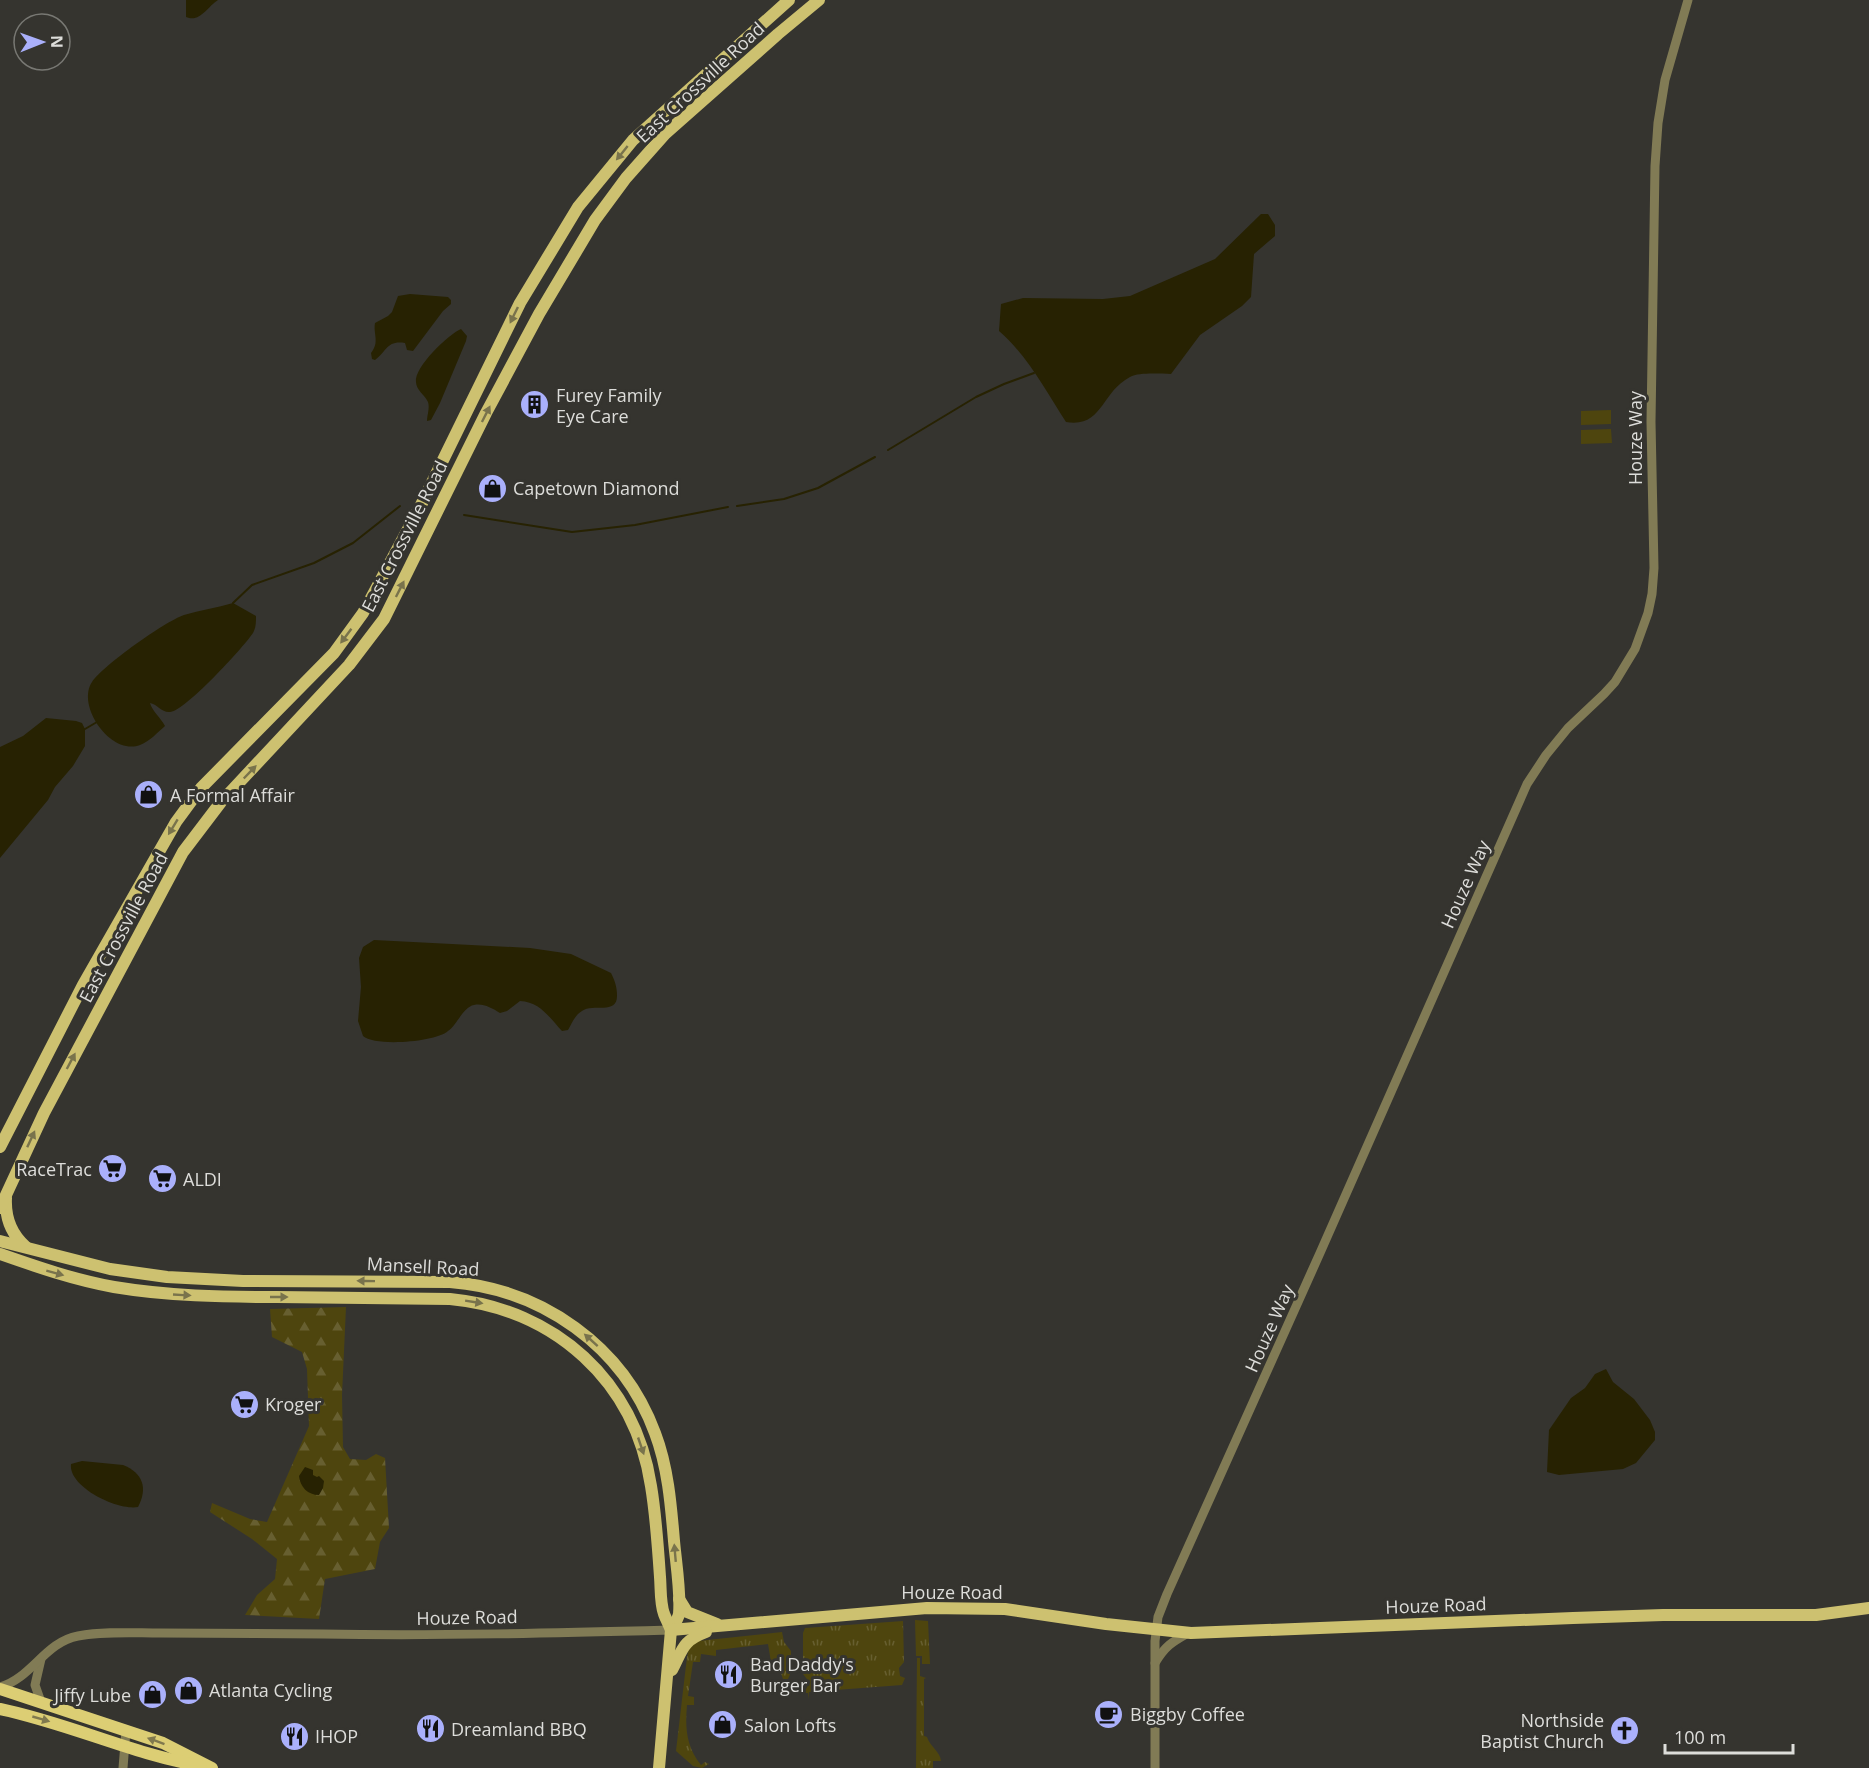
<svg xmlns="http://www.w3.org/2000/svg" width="1869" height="1768" font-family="'Open Sans',sans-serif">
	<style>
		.grass { fill: url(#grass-tufts) }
		.forest { fill: url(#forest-firs) }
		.park { fill: #4e450e }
		.water { fill: #272202 }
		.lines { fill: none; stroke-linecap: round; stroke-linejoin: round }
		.stream { stroke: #272202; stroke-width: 2 }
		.tertiary { stroke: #817b55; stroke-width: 9 }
		.primary { stroke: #cdc170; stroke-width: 12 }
		.trunk { stroke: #dcce74; stroke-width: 12 }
		.oneway { fill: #79734c }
		.oneway2 { fill: #80794e }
		.labels { text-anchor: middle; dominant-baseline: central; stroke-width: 6; stroke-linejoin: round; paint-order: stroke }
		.street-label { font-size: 18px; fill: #ddddda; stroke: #35342f }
		.poi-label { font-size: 18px; fill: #ddddda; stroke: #35342f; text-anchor: start }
	</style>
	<defs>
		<pattern id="grass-tufts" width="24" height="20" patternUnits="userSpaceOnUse" patternTransform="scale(1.5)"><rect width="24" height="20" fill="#4e450e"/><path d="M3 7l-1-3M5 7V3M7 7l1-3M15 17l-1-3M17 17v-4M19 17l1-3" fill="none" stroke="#675f30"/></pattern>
		<pattern id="forest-firs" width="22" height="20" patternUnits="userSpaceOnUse" patternTransform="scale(1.5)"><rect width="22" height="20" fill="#4e450e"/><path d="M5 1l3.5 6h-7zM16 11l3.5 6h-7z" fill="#675f30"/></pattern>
	</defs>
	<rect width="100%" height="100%" fill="#35342f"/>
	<g class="grass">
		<path d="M915,1620L928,1621L930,1664H922V1656H916Z"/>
		<path d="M903,1621L904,1662L899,1668L900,1676L905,1678L902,1685L809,1692L808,1699V1693H804V1690L807,1688V1679L803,1674V1633L805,1628Z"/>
		<path d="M782,1632L784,1642L791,1651V1672L788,1679H783L781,1673L777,1674L776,1662H771L768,1644L716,1650V1656L701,1654L700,1662H693L688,1696L694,1697V1705H687C685,1727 686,1747 701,1765L705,1762L709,1764L702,1768L693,1766L676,1751L687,1657L689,1648L698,1641Z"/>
		<path d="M917,1658H920V1676L926,1678L924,1679V1736L927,1737C930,1747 940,1751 941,1761H933V1768H916Z"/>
	</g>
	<path class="forest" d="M346,1307L342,1395L343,1447L350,1459L366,1460L376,1454L385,1458L389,1528L380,1542L375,1569L325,1579L319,1619L245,1615L257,1595L275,1579L277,1559L252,1539L210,1512L212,1503L250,1519L267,1522L309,1426L307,1369L302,1352L272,1337L270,1309Z"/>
	<g class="park">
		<path d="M1611,410V424L1581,425V411Z"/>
		<path d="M1611,429L1612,443L1581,444V430Z"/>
	</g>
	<g class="water">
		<path d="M186,0H218C207,7 200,23 186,17Z"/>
		<path d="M1261,214H1268L1275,225V236L1254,254L1251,297L1242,306L1200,335L1171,374C1161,374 1139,372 1130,377C1100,393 1103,428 1066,422C1046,391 1027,355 999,331L1001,304L1023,298L1103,299L1130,296L1215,259Z"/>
		<path d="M410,294L448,297L451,300V304L443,311L413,351L407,350L405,343C387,340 387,351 375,360L372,359L371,353C380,342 373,334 375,323L388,316L392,312L398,296Z"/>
		<path d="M461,329L467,336L466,341L440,403L431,420L427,421C427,415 430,408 428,402C425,395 416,390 416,382C414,367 449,334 461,329Z"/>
		<path d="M233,603L256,616C256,622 256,628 253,633C243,648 184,712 170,712C162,713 157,704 150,703C152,711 161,718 165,726C158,732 149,742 140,745C111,756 76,706 92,682C104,665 164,622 184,615C200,610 217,608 233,603Z"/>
		<path d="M46,718L76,721L82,723L85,729V746L73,766L55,787L48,800L0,858V747L23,736Z"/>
		<path d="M374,940L530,948L571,954L611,973C615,981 617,987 617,996C617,1015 593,1003 582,1011C575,1015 572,1023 568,1030L562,1031C549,1017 540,1002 520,1001L507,1011L500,1013C492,1008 483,1003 474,1005C463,1007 457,1025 448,1031C436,1042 375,1047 363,1036L358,1021L361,987L359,958L363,947Z"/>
		<path d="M1606,1369L1613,1382L1634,1399L1650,1420L1655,1432V1440L1636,1463L1623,1469L1559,1475L1547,1472L1549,1430L1571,1398L1585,1388L1595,1374Z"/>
		<path d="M82,1461L123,1465C143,1473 148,1488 138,1507C118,1511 68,1487 71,1464Z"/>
		<path d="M305,1467L313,1470V1475L317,1477L319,1476L324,1481L323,1488L319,1495C308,1495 300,1487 299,1476Z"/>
	</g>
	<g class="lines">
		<g class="stream">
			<path d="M888,450L976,397L1004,384L1034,373"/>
			<path d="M737,506L784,499L818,488L875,457"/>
			<path d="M464,515L572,532L635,525L728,507"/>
			<path d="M233,603L252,585L314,563L353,543L400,506"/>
			<path d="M85,729L97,722"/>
		</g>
		<g class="tertiary">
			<path d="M41,1659L35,1685L41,1702"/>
			<path d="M1155,1663C1165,1646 1172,1642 1188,1633"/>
			<path d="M0,1687C32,1678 45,1642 78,1636C105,1631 133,1633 160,1633C214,1633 268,1634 323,1634C439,1636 555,1633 671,1630"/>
			<path d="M123,1768L126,1730"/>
			<path d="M1155,1768V1641L1158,1617L1167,1594L1320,1253L1527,784L1546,755L1568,728L1604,694L1615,682L1635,649L1648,613L1652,594L1654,568L1651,422L1655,166L1658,123L1665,80L1688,0"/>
		</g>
		<g class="primary">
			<path d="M0,1147L83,985L176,822L201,788L334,653L363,613L421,505L520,303L578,207L633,140L789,0"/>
			<path d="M6,1198C5,1217 11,1234 26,1247"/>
			<path d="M0,1208L44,1113L183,852L221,802L349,665L384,619L486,413L539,314L595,220L626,178L665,134L778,34L819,0"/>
			<path d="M0,1241L110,1269L167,1277L243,1281L450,1282C542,1289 623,1346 655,1433C668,1467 671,1505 674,1541C676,1563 681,1593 679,1614C678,1619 674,1625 671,1630L659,1768"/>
			<path d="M0,1254C37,1267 75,1280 114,1287C168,1296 222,1297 277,1297C335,1298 393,1298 450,1299C555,1309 635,1381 651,1486C656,1516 658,1547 660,1577C661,1589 660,1603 664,1614C666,1619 669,1625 671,1630"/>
			<path d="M679,1599L687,1612L717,1624"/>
			<path d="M671,1630L927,1608L1005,1609L1106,1624L1191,1633L1573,1618L1663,1615H1816L1869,1608"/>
			<path d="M672,1670C683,1649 682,1641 706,1632"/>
		</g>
		<g class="trunk">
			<path d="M0,1689L163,1743L212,1768"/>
			<path d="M0,1709C68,1723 132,1754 201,1766"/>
		</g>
	</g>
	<defs><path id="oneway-solid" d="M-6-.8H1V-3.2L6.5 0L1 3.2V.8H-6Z" transform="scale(1.5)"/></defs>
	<g class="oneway">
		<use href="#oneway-solid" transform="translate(622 153) rotate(129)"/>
		<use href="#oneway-solid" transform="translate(514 315) rotate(116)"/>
		<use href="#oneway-solid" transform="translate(486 414) rotate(-63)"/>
		<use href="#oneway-solid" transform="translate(400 589) rotate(-63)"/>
		<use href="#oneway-solid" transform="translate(346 636) rotate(127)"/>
		<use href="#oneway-solid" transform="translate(250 772) rotate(-46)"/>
		<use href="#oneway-solid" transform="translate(173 827) rotate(121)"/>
		<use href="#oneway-solid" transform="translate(71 1061) rotate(-62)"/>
		<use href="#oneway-solid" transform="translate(31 1139) rotate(-65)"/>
		<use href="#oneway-solid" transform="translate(55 1273) rotate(15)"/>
		<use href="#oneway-solid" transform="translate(366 1281) rotate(-179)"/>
		<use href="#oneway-solid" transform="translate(182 1295) rotate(3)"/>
		<use href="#oneway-solid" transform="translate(279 1297)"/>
		<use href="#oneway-solid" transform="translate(474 1302) rotate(9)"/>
		<use href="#oneway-solid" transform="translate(591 1340) rotate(-138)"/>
		<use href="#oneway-solid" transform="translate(641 1446) rotate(71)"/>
		<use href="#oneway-solid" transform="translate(675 1553) rotate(-95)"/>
	</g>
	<g class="oneway2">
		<use href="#oneway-solid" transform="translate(41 1719) rotate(16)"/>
		<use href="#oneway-solid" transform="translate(156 1741) rotate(-160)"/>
	</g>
	<defs>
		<symbol id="building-disc" viewBox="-11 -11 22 22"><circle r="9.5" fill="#aab0fb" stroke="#35342f"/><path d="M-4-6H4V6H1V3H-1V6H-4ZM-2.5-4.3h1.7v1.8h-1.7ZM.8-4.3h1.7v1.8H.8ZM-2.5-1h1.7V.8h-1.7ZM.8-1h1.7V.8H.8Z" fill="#111"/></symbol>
		<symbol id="shop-disc" viewBox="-11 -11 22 22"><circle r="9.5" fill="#aab0fb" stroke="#35342f"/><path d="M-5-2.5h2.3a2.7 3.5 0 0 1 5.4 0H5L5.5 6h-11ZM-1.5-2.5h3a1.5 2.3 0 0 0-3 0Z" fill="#111"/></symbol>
		<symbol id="supermarket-disc" viewBox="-11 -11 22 22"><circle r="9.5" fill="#aab0fb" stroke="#35342f"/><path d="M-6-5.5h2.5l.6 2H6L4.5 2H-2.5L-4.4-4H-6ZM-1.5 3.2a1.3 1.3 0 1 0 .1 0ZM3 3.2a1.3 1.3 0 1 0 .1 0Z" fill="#111"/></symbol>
		<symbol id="restaurant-disc" viewBox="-11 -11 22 22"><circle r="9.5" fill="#aab0fb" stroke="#35342f"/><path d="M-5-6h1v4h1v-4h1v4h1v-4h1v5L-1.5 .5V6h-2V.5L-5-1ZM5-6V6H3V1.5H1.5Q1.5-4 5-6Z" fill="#111"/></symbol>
		<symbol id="cafe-disc" viewBox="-11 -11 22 22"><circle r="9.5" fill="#aab0fb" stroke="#35342f"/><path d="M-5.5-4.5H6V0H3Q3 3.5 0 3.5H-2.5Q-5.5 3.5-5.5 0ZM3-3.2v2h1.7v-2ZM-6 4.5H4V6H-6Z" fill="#111"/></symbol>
		<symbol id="church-disc" viewBox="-11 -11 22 22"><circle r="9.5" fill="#aab0fb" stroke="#35342f"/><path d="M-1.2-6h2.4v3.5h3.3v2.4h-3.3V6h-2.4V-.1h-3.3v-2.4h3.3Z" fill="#111"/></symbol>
	</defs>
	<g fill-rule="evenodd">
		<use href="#building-disc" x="518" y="388" width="33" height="33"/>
		<use href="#shop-disc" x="476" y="472" width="33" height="33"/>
		<use href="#shop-disc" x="132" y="778" width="33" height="33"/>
		<use href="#supermarket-disc" x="96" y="1152" width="33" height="33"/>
		<use href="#supermarket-disc" x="146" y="1162" width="33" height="33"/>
		<use href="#supermarket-disc" x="228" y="1388" width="33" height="33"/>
		<use href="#restaurant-disc" x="712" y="1658" width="33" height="33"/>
		<use href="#shop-disc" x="172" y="1674" width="33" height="33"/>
		<use href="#shop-disc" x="136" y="1678" width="33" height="33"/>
		<use href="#cafe-disc" x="1092" y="1698" width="33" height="33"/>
		<use href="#shop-disc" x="706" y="1708" width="33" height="33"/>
		<use href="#restaurant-disc" x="414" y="1712" width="33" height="33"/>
		<use href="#church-disc" x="1608" y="1714" width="33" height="33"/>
		<use href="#restaurant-disc" x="278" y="1720" width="33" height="33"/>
	</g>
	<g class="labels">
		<g class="street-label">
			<text transform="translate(700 82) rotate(-43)">East Crossville Road</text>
			<text transform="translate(1635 438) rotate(-90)">Houze Way</text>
			<text transform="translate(404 536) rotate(-63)">East Crossville Road</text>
			<text transform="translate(1465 884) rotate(-66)">Houze Way</text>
			<text transform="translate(123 927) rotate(-62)">East Crossville Road</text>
			<text transform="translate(423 1266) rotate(3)">Mansell Road</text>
			<text transform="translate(1269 1328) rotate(-66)">Houze Way</text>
			<text x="952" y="1592">Houze Road</text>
			<text transform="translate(1436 1605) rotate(-2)">Houze Road</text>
			<text transform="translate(467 1617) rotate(-1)">Houze Road</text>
		</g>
		<g class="poi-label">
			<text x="556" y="395">Furey Family<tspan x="556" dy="21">Eye Care</tspan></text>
			<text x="513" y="488">Capetown Diamond</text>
			<text x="170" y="795">A Formal Affair</text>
			<text x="92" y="1169" text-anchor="end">RaceTrac</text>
			<text x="183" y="1179">ALDI</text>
			<text x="265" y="1404">Kroger</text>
			<text x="750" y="1664">Bad Daddy's<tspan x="750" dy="21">Burger Bar</tspan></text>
			<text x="209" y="1690">Atlanta Cycling</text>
			<text x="131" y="1695" text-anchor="end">Jiffy Lube</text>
			<text x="1130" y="1714">Biggby Coffee</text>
			<text x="1604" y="1720" text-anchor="end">Northside<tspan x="1604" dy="21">Baptist Church</tspan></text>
			<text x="744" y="1725">Salon Lofts</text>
			<text x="451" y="1729">Dreamland BBQ</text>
			<text x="315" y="1736">IHOP</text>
		</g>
	</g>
	<g transform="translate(42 42) rotate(89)"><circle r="28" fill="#35342f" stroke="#787873" stroke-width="1.5"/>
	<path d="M0-4.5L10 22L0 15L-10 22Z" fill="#aab0fb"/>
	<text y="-9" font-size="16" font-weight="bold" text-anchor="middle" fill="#ddddda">N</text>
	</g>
	<path d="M1665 1744v9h128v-9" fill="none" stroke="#ddddda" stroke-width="3"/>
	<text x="1674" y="1744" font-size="18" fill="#ddddda" stroke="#35342f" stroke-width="4.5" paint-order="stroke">100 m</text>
</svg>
